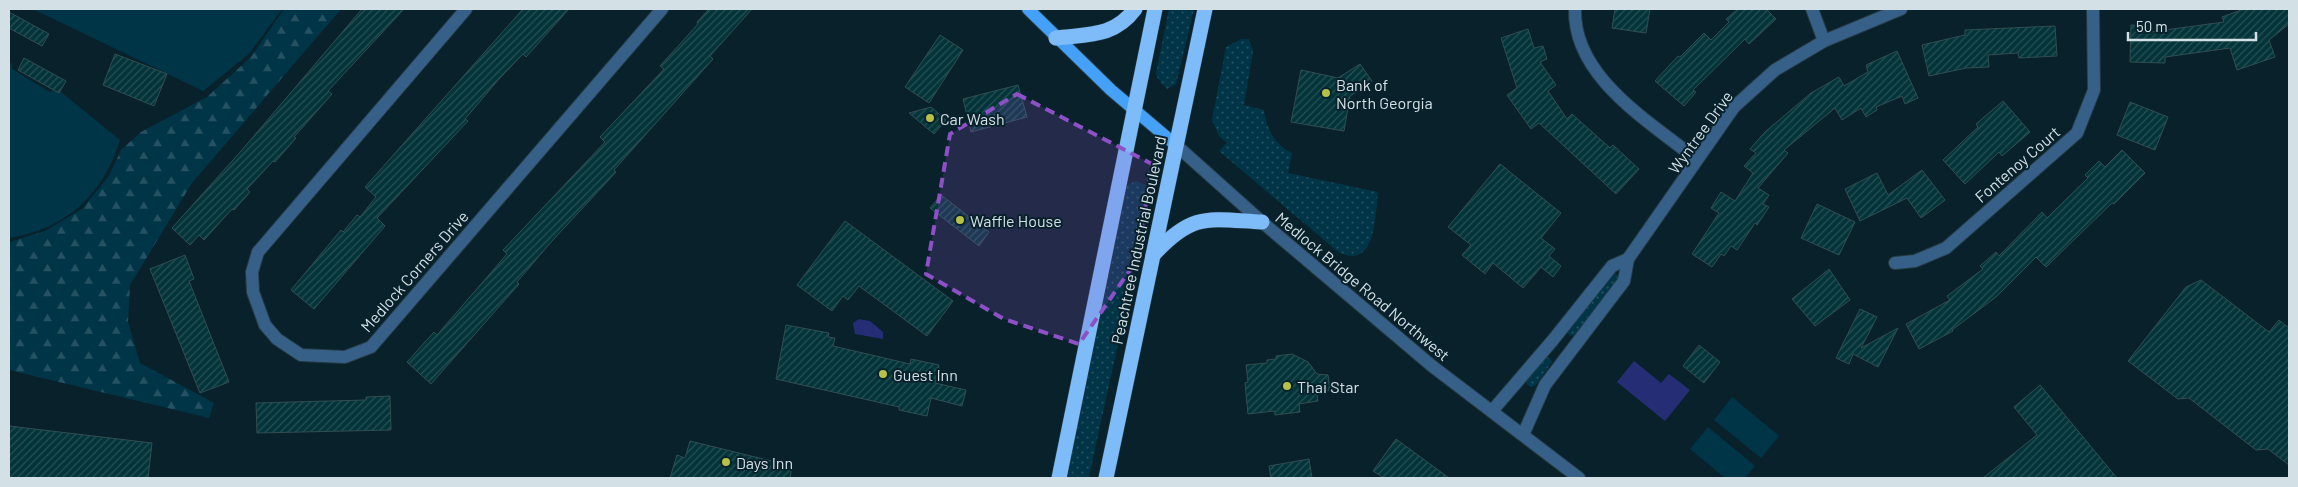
<svg xmlns="http://www.w3.org/2000/svg" width="2298" height="487" font-family="Barlow,sans-serif">
	<style>
		.grass { fill: url(#grass-dots) }
		.forest { fill: url(#forest-firs) }
		.pitch { fill: #003547 }
		.water { fill: #252e75 }
		.building { fill: url(#building-hatch); stroke: #314e51 }
		.lines { fill: none; stroke-linecap: round; stroke-linejoin: round }
		.minor-casing { stroke: #253c45; stroke-width: 14 }
		.major-casing { stroke: #253c45; stroke-width: 14 }
		.highway-casing { stroke: #253c45; stroke-width: 16 }
		.minor { stroke: #376089; stroke-width: 12 }
		.major { stroke: #45a1f8; stroke-width: 12 }
		.highway { stroke: #7ebbf9; stroke-width: 15 }
		.marked { fill: #8d50c7; fill-opacity: 0.2; stroke: #8d50c7; stroke-width: 4; stroke-dasharray: 10 6; stroke-linejoin: round }
		.poi-dot { fill: #b7c147; stroke: #09212b; stroke-width: 2 }
		.labels { text-anchor: middle; dominant-baseline: central; stroke-width: 4; stroke-linejoin: round; paint-order: stroke }
		.poi-label { font-size: 16px; fill: #d3e1e7; stroke: #09212b; text-anchor: start }
		.street-label { font-size: 16px; fill: #d3e1e7; stroke: #09212b }
	</style>
	<defs>
		<pattern id="grass-dots" width="8" height="8" patternUnits="userSpaceOnUse" patternTransform="scale(1.25)"><rect width="8" height="8" fill="#003547"/><path d="M2 2h.1M6 6h.1" fill="none" stroke="#245262" stroke-width="1.8" stroke-linecap="round"/></pattern>
		<pattern id="forest-firs" width="22" height="20" patternUnits="userSpaceOnUse" patternTransform="scale(1.25)"><rect width="22" height="20" fill="#003547"/><path d="M5 1l3.5 6h-7zM16 11l3.5 6h-7z" fill="#245262"/></pattern>
		<pattern id="building-hatch" width="6" height="6" patternUnits="userSpaceOnUse" patternTransform="scale(1.25)"><rect width="6" height="6" fill="#033439"/><path d="M-1 1l2-2M0 6l6-6M5 7l2-2" fill="none" stroke="#275156"/></pattern>
	</defs>
	<rect width="100%" height="100%" fill="#09212b"/>
	<g class="grass">
		<path d="M1169,9H1194L1176,84L1167,89L1158,79L1156,73Z"/>
		<path d="M1241,39H1249L1253,51L1244,105L1264,110C1266,128 1275,145 1292,153L1288,173L1378,192C1375,216 1376,273 1337,251L1219,151L1227,143L1219,136L1212,120L1226,47Z"/>
		<path d="M1136,181L1146,185C1134,284 1109,381 1089,478H1067L1119,213L1127,185Z"/>
		<path d="M1614,272L1620,277L1575,335L1570,336L1567,332Z"/>
		<path d="M1544,357L1550,358L1552,362L1536,385L1531,387L1527,385L1526,379Z"/>
	</g>
	<path class="forest" d="M284,9H341L192,183L130,285L128,322L140,363L214,403L209,418L9,370V242L45,231L82,209L109,176L121,150L141,132L207,97L251,57Z"/>
	<g class="pitch">
		<path d="M33,9H282L249,54L203,91Z"/>
		<path d="M9,62L12,64V69L50,92L56,88L120,140C103,195 66,229 9,238Z"/>
		<path d="M1732,397L1779,436L1761,458L1714,420Z"/>
		<path d="M1708,427L1755,466L1745,478H1725L1690,449Z"/>
	</g>
	<g class="water">
		<path d="M859,319L870,321L883,332V339L855,334L853,323Z"/>
		<path d="M1634,361L1661,383L1669,374L1690,390L1665,421L1617,382Z"/>
	</g>
	<g class="building">
		<path d="M362,9H404L328,91L332,94L294,137L296,138L275,162L273,161L247,189L250,192L234,210L232,209L204,240L199,235L190,245L172,228L242,150Z"/>
		<path d="M523,9H569L526,57L523,54L499,79L465,119L468,121L377,218L385,226L314,309L291,290L341,230L343,232L357,215L360,217L376,197L365,187Z"/>
		<path d="M709,9H752L710,56L713,59L614,170L616,172L552,241L517,282L519,284L431,384L407,362L434,332L437,335L507,254L503,250L605,142L600,137L664,69L660,66L698,24L697,22Z"/>
		<path d="M1615,9H1650L1646,33L1612,28Z"/>
		<path d="M1738,9H1766L1776,19L1749,44L1745,39L1693,90L1696,92L1684,106L1655,81L1678,56L1680,57L1704,33L1711,40L1729,22L1726,19Z"/>
		<path d="M2244,9H2289V24L2269,40L2275,57L2237,70L2230,48L2165,57V63L2130,62L2131,25L2150,26V32L2224,22L2222,17Z"/>
		<path d="M9,12L49,34L42,46L9,28Z"/>
		<path d="M2055,26L2057,56L2019,58L2018,53L1988,55L1989,67L1966,68L1929,76L1922,45L1965,35V30Z"/>
		<path d="M1528,29L1534,48L1543,46L1547,59L1540,62L1556,85L1548,91L1567,119L1572,114L1610,148L1613,145L1639,169L1616,194L1539,123L1531,129L1507,95L1517,88L1501,38Z"/>
		<path d="M940,35L963,50L929,103L905,87Z"/>
		<path d="M1897,51L1918,98L1905,104L1902,96L1876,107L1877,110L1866,117L1861,108L1842,120L1835,108L1784,150L1788,153L1758,188L1769,195L1763,204L1769,207L1757,225L1755,223L1737,250L1731,246L1724,256L1721,254L1712,267L1692,254L1719,213L1711,208L1721,192L1735,201L1753,173L1744,166L1756,153L1750,149L1765,132L1811,93L1839,77L1844,86L1868,72L1866,65Z"/>
		<path d="M115,54L167,74L154,106L103,85Z"/>
		<path d="M24,58L66,81L59,93L18,70Z"/>
		<path d="M1360,64L1372,81L1350,96L1344,131L1291,122L1301,70L1338,78Z"/>
		<path d="M1018,85L1027,117L971,132L963,99Z"/>
		<path d="M2003,101L2030,132L2002,156L1999,152L1965,184L1943,160L1978,127L1976,124Z"/>
		<path d="M2130,102L2168,117L2155,150L2117,135Z"/>
		<path d="M931,107L946,120L934,134L909,113Z"/>
		<path d="M2122,150L2145,173L2114,204L2112,203L2046,267L2036,257L1996,297L1952,330L1953,331L1919,349L1906,324L1950,300L1947,296L1983,269L1980,266L1996,252L1999,256L2042,212L2047,218L2088,178L2085,175L2099,161L2105,167Z"/>
		<path d="M1500,164L1561,213L1541,238L1555,249L1549,256L1561,266L1553,277L1541,267L1523,288L1493,263L1485,274L1462,255L1471,245L1448,227Z"/>
		<path d="M1922,170L1945,200L1921,218L1907,198L1860,221L1845,189L1877,173L1888,195Z"/>
		<path d="M941,195L989,232L979,246L930,208Z"/>
		<path d="M1817,204L1855,222L1839,255L1801,238Z"/>
		<path d="M845,221L953,301L927,336L859,286L848,300L843,296L832,311L797,285Z"/>
		<path d="M185,255L194,279L189,281L229,382L200,393L150,269Z"/>
		<path d="M1829,269L1850,300L1815,326L1792,299Z"/>
		<path d="M2201,280L2269,332L2279,320L2289,328V465L2268,449L2256,450L2189,398L2178,399L2128,361L2186,287Z"/>
		<path d="M1860,309L1877,317L1861,348L1898,328L1878,367L1853,354L1849,364L1836,358Z"/>
		<path d="M786,325L829,333L828,337L835,338L833,346L910,364L911,359L939,365L935,383L966,390L962,406L931,398L927,416L899,410V407L776,379Z"/>
		<path d="M1699,345L1720,362L1704,383L1683,366Z"/>
		<path d="M1292,354L1308,362L1317,374L1328,375L1330,390L1317,395L1318,401L1299,404L1300,412L1275,415L1274,411L1248,414L1245,383L1248,382L1246,365L1267,363V360L1276,359V356Z"/>
		<path d="M2040,385L2117,478H1983L2037,435L2014,407Z"/>
		<path d="M390,396L391,430L257,433L256,403L366,400V397Z"/>
		<path d="M9,426L152,443L148,478H9Z"/>
		<path d="M1396,439L1449,478H1384L1373,471Z"/>
		<path d="M690,441L792,466L790,478H670L677,455L685,458Z"/>
		<path d="M1309,459L1312,478H1271L1269,466Z"/>
	</g>
	<g class="lines">
		<defs>
			<g id="minor">
				<path d="M466,9L258,252L252,272L253,292L265,325L277,339L301,355L345,357L371,347L662,9"/>
				<path d="M1575,9C1573,77 1649,121 1696,159"/>
				<path d="M1812,9L1824,41"/>
				<path d="M1177,146L1262,222L1432,366L1579,478"/>
				<path d="M1895,263L1915,261L1946,248L2077,133L2094,90L2093,9"/>
				<path d="M1492,411L1553,340L1612,266L1628,259"/>
				<path d="M1523,435L1545,385L1624,281L1628,259L1734,107L1775,70L1824,41L1901,9"/>
			</g>
			<path id="major" d="M1028,9L1111,90L1177,146"/>
			<g id="highway">
				<path d="M1056,38C1089,34 1114,37 1135,9"/>
				<path d="M1153,255C1193,212 1207,219 1262,222"/>
				<path d="M1059,478L1155,9"/>
				<path d="M1106,478L1205,9"/>
			</g>
		</defs>
		<use href="#minor" class="minor-casing"/>
		<use href="#major" class="major-casing"/>
		<use href="#highway" class="highway-casing"/>
		<use href="#minor" class="minor"/>
		<use href="#major" class="major"/>
		<use href="#highway" class="highway"/>
	</g>
	<path class="marked" d="M1017,94L1152,164L1137,260L1079,344L1004,319L926,274L950,134Z"/>
	<g class="poi-dot">
		<circle cx="1326" cy="93" r="5"/>
		<circle cx="930" cy="118" r="5"/>
		<circle cx="960" cy="220" r="5"/>
		<circle cx="883" cy="374" r="5"/>
		<circle cx="1287" cy="386" r="5"/>
		<circle cx="726" cy="462" r="5"/>
	</g>
	<g class="labels">
		<g class="poi-label">
			<text x="1336" y="84">Bank of<tspan x="1336" dy="18">North Georgia</tspan></text>
			<text x="940" y="118">Car Wash</text>
			<text x="970" y="220">Waffle House</text>
			<text x="893" y="374">Guest Inn</text>
			<text x="1297" y="386">Thai Star</text>
			<text x="736" y="462">Days Inn</text>
		</g>
		<g class="street-label">
			<text transform="translate(1700 132) rotate(-54)">Wyntree Drive</text>
			<text transform="translate(2017 164) rotate(-41)">Fontenoy Court</text>
			<text transform="translate(1138 240) rotate(-78)">Peachtree Industrial Boulevard</text>
			<text transform="translate(414 271) rotate(-49)">Medlock Corners Drive</text>
			<text transform="translate(1363 286) rotate(40)">Medlock Bridge Road Northwest</text>
		</g>
	</g>
	<rect width="2298" height="487" fill="none" stroke="#d3e1e7" stroke-width="20"/>
	<path d="M2128 32v8h128v-8" fill="none" stroke="#d3e1e7" stroke-width="2.5"/>
	<text x="2136" y="32" font-size="15" fill="#d3e1e7" stroke="#09212b" stroke-width="4" paint-order="stroke">50 m</text>
</svg>
